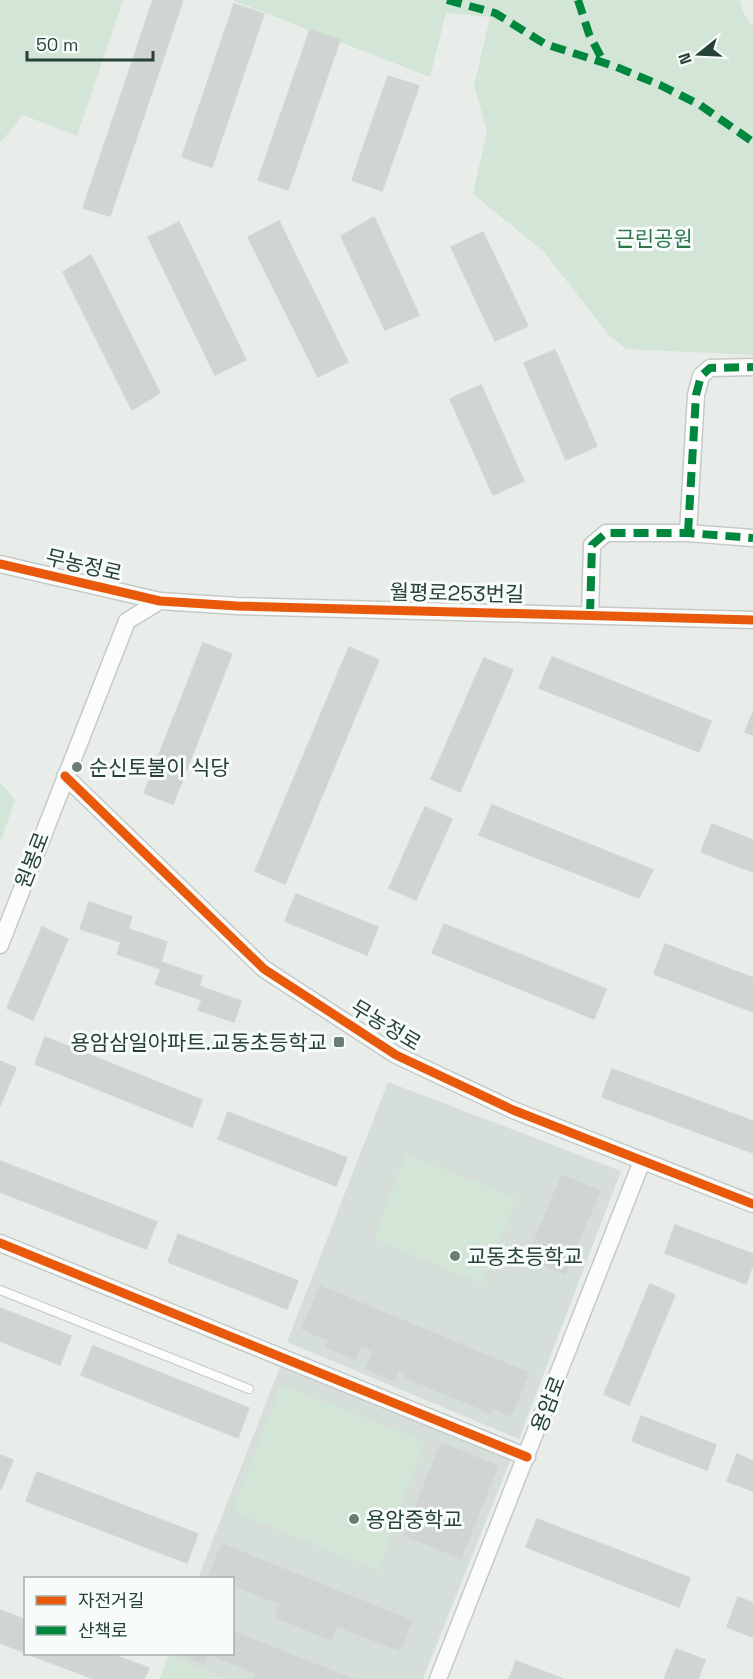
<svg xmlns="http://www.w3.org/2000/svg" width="753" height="1679" font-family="'Space Grotesk','Noto Sans KR',sans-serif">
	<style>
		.built { fill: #d6deda }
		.green { fill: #d2e5d7 }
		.building { fill: #d0d5d3; stroke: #d0d6d3; stroke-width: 1.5 }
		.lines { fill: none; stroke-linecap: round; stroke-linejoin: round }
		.lane-casing { stroke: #c5cac7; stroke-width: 10 }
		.street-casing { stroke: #c5cac7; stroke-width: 19 }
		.lane { stroke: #fcfcfc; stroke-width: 8 }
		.street { stroke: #fcfcfc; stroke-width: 16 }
		.quiet { stroke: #00873e; stroke-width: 8; stroke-dasharray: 15 8; stroke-linecap: butt }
		.cycleway-casing { stroke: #f7fbf9; stroke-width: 13 }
		.cycleway { stroke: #e8590c; stroke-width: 9 }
		.poi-dot { fill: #697d76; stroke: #f7fbf9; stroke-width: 2 }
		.labels { text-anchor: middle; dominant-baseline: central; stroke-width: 6; stroke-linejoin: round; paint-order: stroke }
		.park-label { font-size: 21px; fill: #2f7849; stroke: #f7fbf9 }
		.street-label { font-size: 21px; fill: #254138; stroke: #f7fbf9 }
		.poi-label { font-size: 21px; fill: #254138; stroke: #f7fbf9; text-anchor: start }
	</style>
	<rect width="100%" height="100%" fill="#e8edea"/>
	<g class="built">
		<path d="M388,1082L621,1171L519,1439L287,1342Z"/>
		<path d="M280,1367L511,1459L423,1679H223L168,1656L169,1654H232V1578H198Z"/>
	</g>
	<g class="green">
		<path d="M0,0H123L77,136L23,115L0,143Z"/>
		<path d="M232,0H740L743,12L753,27V355L626,349L608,334L544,252L473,194L487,131L474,86L490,17L446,13L430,77Z"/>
		<path d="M0,782L15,800L0,843Z"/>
		<path d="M406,1154L516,1198L483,1284L374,1239Z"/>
		<path d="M281,1385L424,1441L378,1571L233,1511Z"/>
		<path d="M168,1656L223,1679H160Z"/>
	</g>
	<g class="building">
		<path d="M153,0H183L110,216L83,208Z"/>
		<path d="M234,4L264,14L212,167L182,157Z"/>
		<path d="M310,30L340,40L288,190L258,180Z"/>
		<path d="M388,76L419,86L382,191L352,180Z"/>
		<path d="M374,217L419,315L385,330L341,236Z"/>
		<path d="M279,221L348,362L318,377L248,237Z"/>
		<path d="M179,222L246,360L215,375L148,237Z"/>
		<path d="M483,232L528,326L495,341L451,247Z"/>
		<path d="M91,255L160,393L132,410L63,272Z"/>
		<path d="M555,350L597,446L566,460L524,363Z"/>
		<path d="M481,385L524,481L493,495L450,399Z"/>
		<path d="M203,643L232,654L173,804L144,793Z"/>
		<path d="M349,647L379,660L285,884L255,871Z"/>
		<path d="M552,657L711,721L699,752L539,688Z"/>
		<path d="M484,658L513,670L460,792L431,779Z"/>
		<path d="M753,712V735L745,732Z"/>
		<path d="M492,805L653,870L639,898L479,835Z"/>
		<path d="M425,807L452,819L416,900L389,888Z"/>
		<path d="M712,824L753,840V872L701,852Z"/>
		<path d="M296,894L378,927L367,955L285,921Z"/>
		<path d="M89,902L132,917L128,929L167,942L161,962L202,976L199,986L241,1001L234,1022L198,1010L202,1000L155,984L161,969L117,954L121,942L80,929Z"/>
		<path d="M444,924L606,989L594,1019L432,953Z"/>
		<path d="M42,927L68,939L33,1020L7,1008Z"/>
		<path d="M665,944L753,978V1012L654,974Z"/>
		<path d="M45,1037L202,1100L192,1127L35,1064Z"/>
		<path d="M0,1061L16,1068L0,1106Z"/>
		<path d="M612,1069L753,1121V1153L602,1097Z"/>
		<path d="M228,1112L347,1158L336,1186L218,1139Z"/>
		<path d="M0,1161L157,1222L146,1249L0,1192Z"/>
		<path d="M562,1175L600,1191L565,1274L527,1258Z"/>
		<path d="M675,1225L753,1254V1264L746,1284L665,1253Z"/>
		<path d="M178,1234L298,1281L287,1309L168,1262Z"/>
		<path d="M650,1284L675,1295L629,1405L604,1394Z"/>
		<path d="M320,1286L529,1373L511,1416L493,1408L491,1413L406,1378V1373L399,1370L394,1381L366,1369L373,1351L361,1346L355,1359L326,1347L333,1330L328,1340L302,1329Z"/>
		<path d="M0,1308L71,1336L60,1365L0,1341Z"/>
		<path d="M93,1346L249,1408L238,1438L81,1375Z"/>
		<path d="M641,1416L716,1445L707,1470L632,1441Z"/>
		<path d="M441,1443L498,1466L461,1558L404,1535Z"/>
		<path d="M737,1454L753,1461V1491L727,1481Z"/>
		<path d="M0,1455L13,1460L1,1489H0Z"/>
		<path d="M37,1472L198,1534L187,1563L26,1501Z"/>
		<path d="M537,1519L690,1578L679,1607L526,1547Z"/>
		<path d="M222,1544L412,1621L400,1651L337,1626L331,1640L275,1617L280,1604L232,1585V1578L209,1575Z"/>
		<path d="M738,1597L753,1603V1637L727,1627Z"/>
		<path d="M0,1610L26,1620V1653L0,1643Z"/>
		<path d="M232,1631L353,1679H254L256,1673L208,1654L204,1664L180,1654H232Z"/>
		<path d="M676,1649L705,1660L698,1679H664Z"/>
		<path d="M28,1654H111L149,1668L144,1679H94Z"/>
		<path d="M516,1661L563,1679H509Z"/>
	</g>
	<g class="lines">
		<defs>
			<path id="lane" d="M0,1290L249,1389"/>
			<g id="street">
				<path d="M688,533L696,395L701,376L710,368L753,367"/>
				<path d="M0,564L160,601L237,606L753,620"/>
				<path d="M590,614L592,545L606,533H688L753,538"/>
				<path d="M65,776L264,969L396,1055L513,1110L753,1204"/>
				<path d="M0,945L127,621L160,601"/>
				<path d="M0,1243L527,1457"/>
				<path d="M438,1679L642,1161"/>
			</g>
		</defs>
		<use href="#lane" class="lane-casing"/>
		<use href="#street" class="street-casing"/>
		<use href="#lane" class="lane"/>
		<use href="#street" class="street"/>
		<g class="quiet">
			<path d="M447,0L495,13L545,44L614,66L660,85L700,105L753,142"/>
			<path d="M578,0L589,34L604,63"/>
			<path d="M688,533L696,395L701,376L710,368L753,367"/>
			<path d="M590,614L592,545L606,533H688L753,538"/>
		</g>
		<defs>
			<g id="cycleway">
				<path d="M0,564L160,601L237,606L753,620"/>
				<path d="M65,776L264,969L396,1055L513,1110L753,1204"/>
				<path d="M0,1243L527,1457"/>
			</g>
		</defs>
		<use href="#cycleway" class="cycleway-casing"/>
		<use href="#cycleway" class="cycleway"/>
	</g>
	<g class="poi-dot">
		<circle cx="77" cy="767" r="6"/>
		<rect x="333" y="1036" width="12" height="12" rx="3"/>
		<circle cx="455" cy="1256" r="6"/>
		<circle cx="354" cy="1519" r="6"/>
	</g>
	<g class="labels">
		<g class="park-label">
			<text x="654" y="238">근린공원</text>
		</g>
		<g class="street-label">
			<text transform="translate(84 565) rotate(13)">무농정로</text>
			<text transform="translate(457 593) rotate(1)">월평로253번길</text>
			<text transform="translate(32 860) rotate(-69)">원봉로</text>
			<text transform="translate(386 1025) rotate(31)">무농정로</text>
			<text transform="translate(548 1404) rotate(-69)">용암로</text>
		</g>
		<g class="poi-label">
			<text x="89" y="767">순신토불이 식당</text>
			<text x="327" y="1042" text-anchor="end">용암삼일아파트.교동초등학교</text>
			<text x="467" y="1256">교동초등학교</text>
			<text x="366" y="1519">용암중학교</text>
		</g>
	</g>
	<rect x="24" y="1577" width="210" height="78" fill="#f7fbf9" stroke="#a3b1ac" stroke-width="1.5"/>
	<rect x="36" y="1596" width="30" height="9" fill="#e8590c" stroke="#a3b1ac" stroke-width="1.5"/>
	<text x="78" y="1607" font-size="18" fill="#254138">자전거길</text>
	<rect x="36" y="1626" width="30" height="9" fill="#00873e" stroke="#a3b1ac" stroke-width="1.5"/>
	<text x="78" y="1637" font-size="18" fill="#254138">산책로</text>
	<g transform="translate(699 54) rotate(252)" stroke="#f7fbf9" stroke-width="4.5" paint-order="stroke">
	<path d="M0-4.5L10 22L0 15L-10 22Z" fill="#254138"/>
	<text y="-9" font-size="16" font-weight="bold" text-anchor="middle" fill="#254138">N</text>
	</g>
	<path d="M27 51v9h126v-9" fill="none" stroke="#254138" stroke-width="3"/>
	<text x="36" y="51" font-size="18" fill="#254138" stroke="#f7fbf9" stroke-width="4.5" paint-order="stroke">50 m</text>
</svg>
